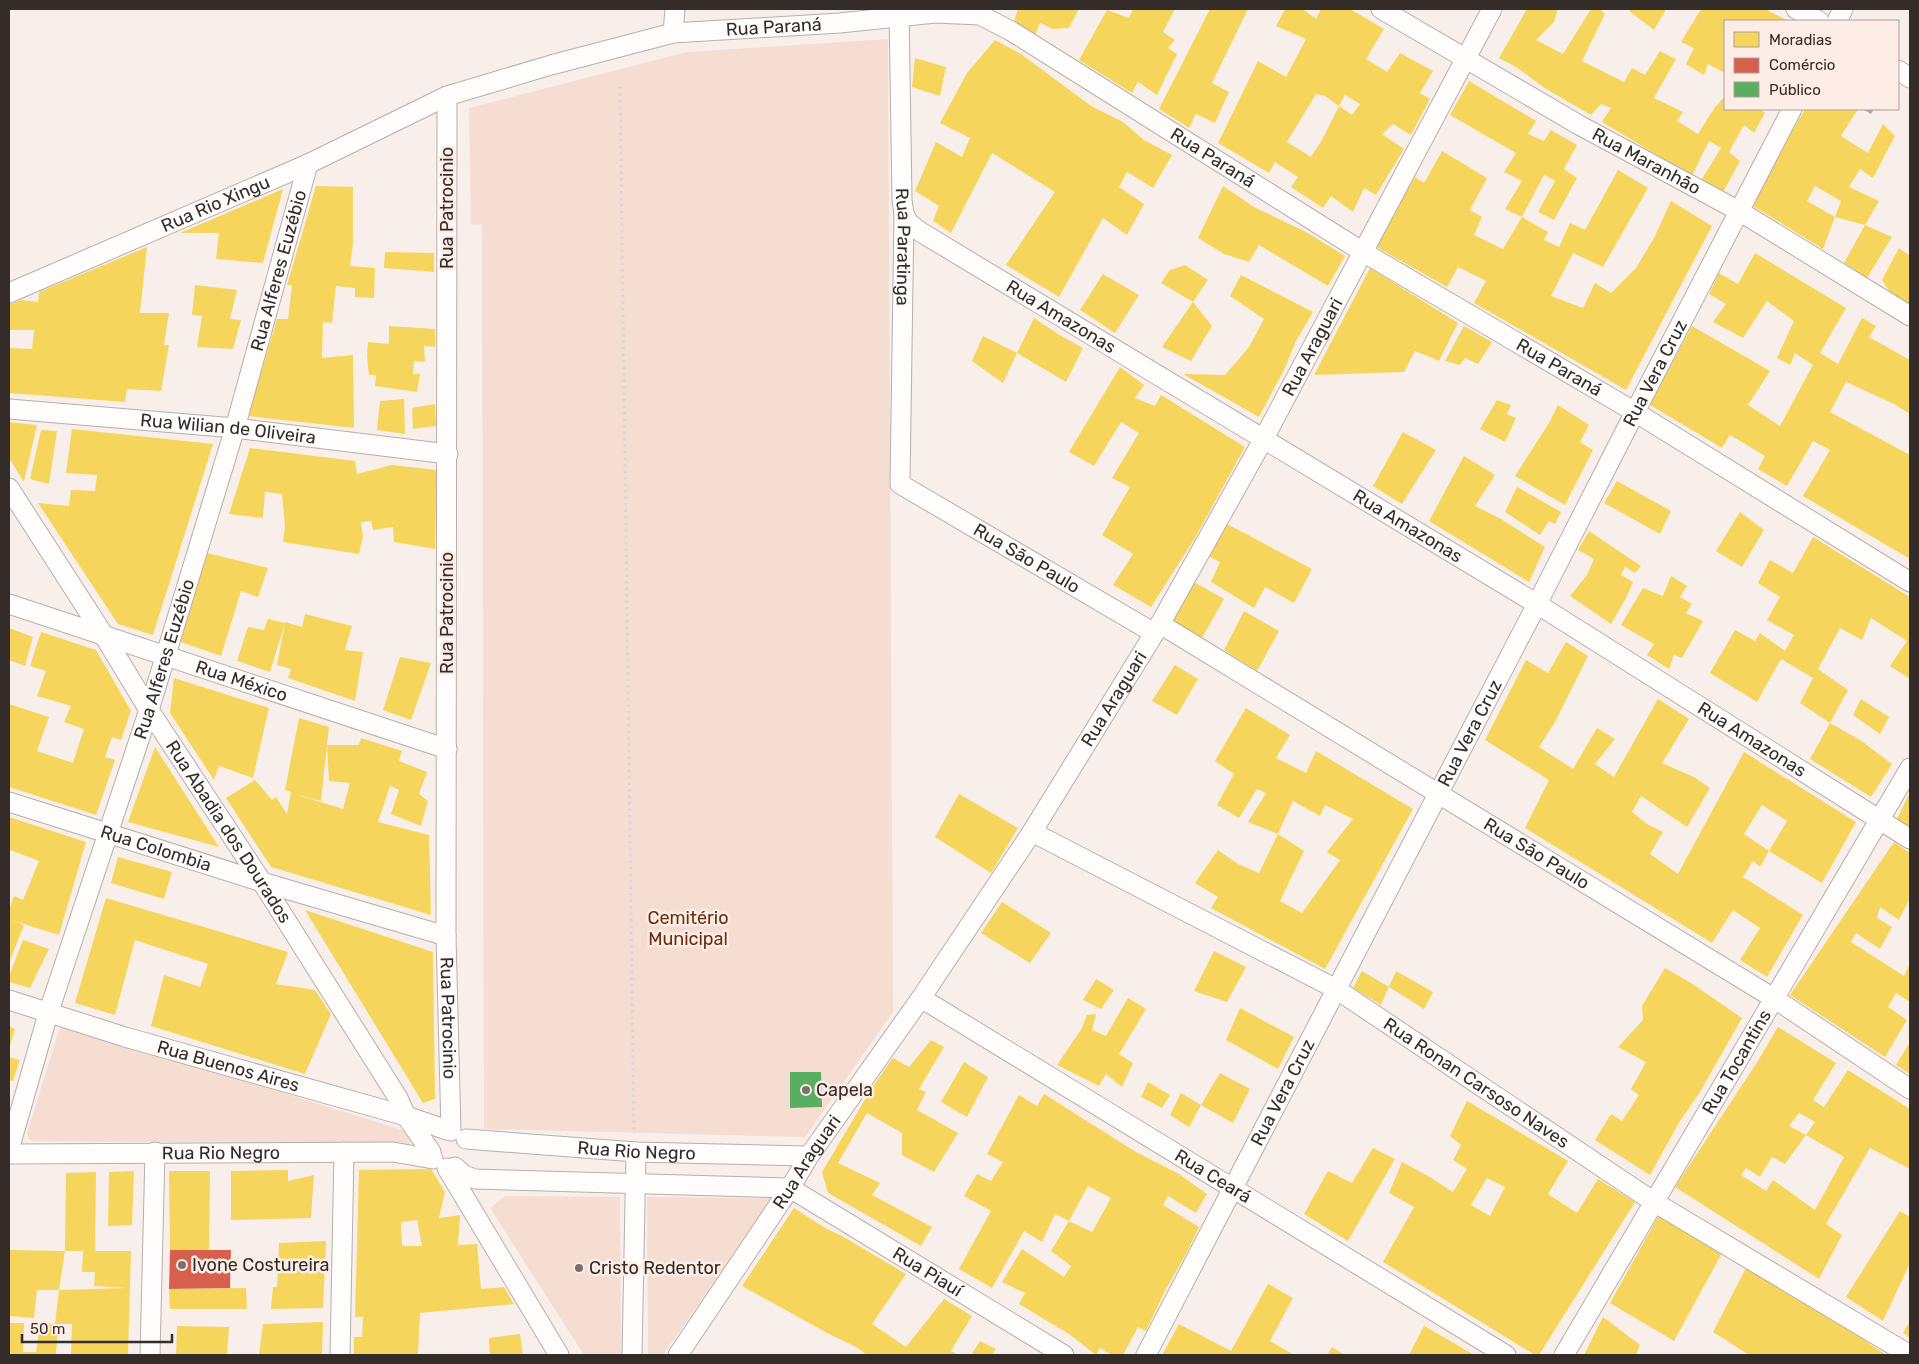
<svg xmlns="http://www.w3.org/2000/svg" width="1919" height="1364" font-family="Rubik,sans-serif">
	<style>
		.green { fill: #f6ddd2 }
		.homes { fill: #f6d55c; fill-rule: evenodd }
		.shops { fill: #d6604d }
		.public { fill: #5aae61 }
		.building { fill: #ada6a3 }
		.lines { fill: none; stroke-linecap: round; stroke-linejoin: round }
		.minor-casing { stroke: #b6afab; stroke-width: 21 }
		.path { stroke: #d9d6d5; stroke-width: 3; stroke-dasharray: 2.5 4; stroke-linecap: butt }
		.minor { stroke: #fefdfc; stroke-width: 19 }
		.poi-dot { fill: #78706c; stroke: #fdede6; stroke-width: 2 }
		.labels { text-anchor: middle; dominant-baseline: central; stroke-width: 5; stroke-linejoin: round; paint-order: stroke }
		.street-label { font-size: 18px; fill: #332c28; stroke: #fdede6 }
		.park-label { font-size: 18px; fill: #6b2d0b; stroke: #fdede6 }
		.poi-label { font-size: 18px; fill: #332c28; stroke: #fdede6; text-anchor: start }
	</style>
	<rect width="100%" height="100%" fill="#f8efeb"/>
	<g class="green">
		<path d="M888,39L893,1012L805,1137L484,1129L482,224L471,225L469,108L687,52Z"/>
		<path d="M61,1024L409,1132L411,1138L410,1144L33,1141L29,1139L27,1133Z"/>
		<path d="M505,1196L620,1197L621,1355H584L490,1208Z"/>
		<path d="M647,1197L773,1198L663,1355H648Z"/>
	</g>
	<g class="homes">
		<path d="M1018,9H1079L1069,28L1053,29L1040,23L1035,34L1014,22Z"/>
		<path d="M1133,9H1175L1163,32L1175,40L1168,48L1177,54L1157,95L1138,82L1132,93L1079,60L1107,10L1129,18Z"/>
		<path d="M1210,9H1248L1212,83L1229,92L1215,123L1196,114L1189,128L1159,109Z"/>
		<path d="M1285,9H1303L1316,19L1321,9H1350L1384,29L1366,59L1387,72L1400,53L1433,71L1420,93L1430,99L1411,135L1393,124L1382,134L1404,149L1376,195L1364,188L1353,212L1331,196L1323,208L1291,187L1298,177L1275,162L1269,173L1218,143L1258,61L1286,77L1306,39L1276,26ZM1316,94L1325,96L1339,106L1345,95L1360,104L1352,115L1339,106L1322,140L1311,157L1287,142Z"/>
		<path d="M1527,9H1558L1554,22L1536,40L1563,54L1591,9H1600L1605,14L1582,61L1624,82L1632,68L1645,75L1660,51L1676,59L1654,98L1683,112L1677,121L1698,134L1715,107L1725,96V109H1760L1765,113L1754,133L1744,125L1729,152L1740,161L1722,194L1702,179L1721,148L1709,141L1692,176L1602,122L1611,108L1601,104L1591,115L1546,89L1516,67L1499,58Z"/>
		<path d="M1630,9H1666L1654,30L1629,11Z"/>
		<path d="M1701,9H1765L1788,21H1725V73L1708,64L1704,75L1686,64L1694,48L1681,42Z"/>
		<path d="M995,40L1021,54L1091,106L1123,122L1144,140L1172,155L1153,188L1127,172L1119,187L1144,204L1127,235L1103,218L1059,297L1006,265L1055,192L992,153L951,233L933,221L939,206L915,191L936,142L962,157L970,138L940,123L967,73Z"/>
		<path d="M915,58L946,67L940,96L912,87Z"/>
		<path d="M1469,81L1536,121L1528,134L1544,141L1551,130L1577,145L1564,169L1577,178L1554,220L1538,212L1555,181L1544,175L1522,217L1505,209L1522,181L1504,172L1516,153L1450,115Z"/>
		<path d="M1805,109H1858L1841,136L1868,153L1883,124L1895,136L1873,178L1860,169L1849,187L1879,201L1865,225L1892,237L1867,278L1844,263L1865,225L1835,217L1823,249L1753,206L1765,178ZM1815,186L1841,201L1835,217L1807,201Z"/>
		<path d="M1442,151L1487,178L1470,210L1482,217L1474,235L1503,249L1522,217L1548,232L1544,240L1559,247L1570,223L1585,230L1618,170L1648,188L1603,267L1573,253L1551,296L1583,308L1595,283L1611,293L1636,268L1654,238L1671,201L1712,226L1626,390L1474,303L1486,281L1458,267L1447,287L1375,246L1415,177L1424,183Z"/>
		<path d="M316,186L353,187V244L350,266L375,268L374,298L355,297V288L336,286L332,323L323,322L322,358L353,355L354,428L248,416L277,319H288L292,285H287Z"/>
		<path d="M1223,186L1254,207L1306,232L1345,256L1328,286L1259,245L1249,262L1224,254L1198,238Z"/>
		<path d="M283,189L263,263L216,259L219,233H180Z"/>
		<path d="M147,247L140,313H169L164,345H169L161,391L127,389L125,402L9,393V348L32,349L34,330H9V305L21,300L38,302L39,292Z"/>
		<path d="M1899,248L1910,256V304L1891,294L1882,280Z"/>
		<path d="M385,252L434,253V272L384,268Z"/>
		<path d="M1755,253L1846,308L1820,353L1838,364L1862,318L1876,326L1869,337L1910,360V414L1894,404L1846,382L1830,412L1910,455V559L1803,496L1830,450L1813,441L1787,486L1758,469L1765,456L1730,435L1722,448L1650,405L1692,326L1770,371L1748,405L1780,426L1813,365L1795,353L1790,365L1777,358L1794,321L1767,301L1743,338L1713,322L1726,304L1709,294L1719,273L1738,284Z"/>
		<path d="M1185,265L1208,280L1193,302L1161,283L1170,270Z"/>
		<path d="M1370,268L1458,323L1439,361L1415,351L1404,372L1314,375Z"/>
		<path d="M1103,274L1139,295L1115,333L1080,310Z"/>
		<path d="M1241,275L1313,312L1296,341L1285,368L1259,417L1183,374L1225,375L1249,347L1264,319L1230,296Z"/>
		<path d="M195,285L237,290L230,319L241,320L233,349L197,347L202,316L192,315Z"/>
		<path d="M1193,302L1212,326L1191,361L1162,347Z"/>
		<path d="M1034,318L1061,336L1083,348L1066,382L1017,353Z"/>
		<path d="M389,326L435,329V347L424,346L425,362L414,361L413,374H420L417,392L375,386L376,375H369L367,357L368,342L389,344Z"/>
		<path d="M1464,326L1492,342L1478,364L1465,358L1460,365L1445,361Z"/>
		<path d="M983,336L1017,353L1003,383L972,361Z"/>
		<path d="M1120,367L1144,385L1135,398L1155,406L1161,395L1245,447L1195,538L1151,607L1113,585L1133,554L1102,535L1130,487L1112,478L1139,433L1121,422L1094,466L1069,452Z"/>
		<path d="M404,399L405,434L377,430L380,401Z"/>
		<path d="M1497,400L1511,405L1507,414L1516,418L1505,442L1480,429Z"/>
		<path d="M435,404L436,426L413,429L412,408Z"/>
		<path d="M1558,405L1589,425L1580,442L1593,450L1565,505L1515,476L1549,423Z"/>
		<path d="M9,422L37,425L24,482L9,458Z"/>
		<path d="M72,429L213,444L153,635L118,624L38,503L69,506L71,490L95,491L97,475L66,473Z"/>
		<path d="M41,430L57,431L49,484L30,479Z"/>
		<path d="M1403,432L1436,450L1402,504L1373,486Z"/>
		<path d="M250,448L355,461L357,474L392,465L437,470L435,549L394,542L393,527L373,530L371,521L361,522L363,537L359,554L283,542L285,526L282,494L265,492L263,518L229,514Z"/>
		<path d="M1464,456L1495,475L1475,506L1501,519L1545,547L1529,582L1429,521Z"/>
		<path d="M1617,481L1671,511L1660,534L1604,503Z"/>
		<path d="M1517,487L1561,512L1555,524L1549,521L1540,535L1505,512Z"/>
		<path d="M1740,512L1764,530L1742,567L1716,551Z"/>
		<path d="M1227,524L1312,569L1294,603L1265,587L1254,608L1211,582L1220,562L1208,556Z"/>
		<path d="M1589,531L1641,566L1635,573L1625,567L1621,575L1633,582L1626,598L1611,624L1570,596L1587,575L1594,559L1578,550Z"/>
		<path d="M1813,537L1910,597V679L1890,666L1907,641L1871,618L1862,640L1840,628L1818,669L1848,690L1830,723L1800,703L1813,678L1781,659L1757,702L1710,673L1735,630L1755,641L1760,633L1785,651L1794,635L1767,620L1780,597L1758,583L1770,560L1793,573Z"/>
		<path d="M207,553L268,568L258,597L241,591L221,656L178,641Z"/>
		<path d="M1671,576L1687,586L1680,597L1692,604L1686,613L1703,621L1682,658L1674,655L1669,669L1647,655L1654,644L1621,625L1643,588L1663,596Z"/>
		<path d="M1194,582L1224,599L1202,638L1172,621Z"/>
		<path d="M1244,611L1279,631L1257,671L1224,650Z"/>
		<path d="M305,614L352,626L345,650L363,652L355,701L288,678L291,669L277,665L285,622L302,627Z"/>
		<path d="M268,619L285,623L270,672L237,661L248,627L264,630Z"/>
		<path d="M9,628L33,637L25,666L9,660Z"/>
		<path d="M41,632L96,650L131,711L121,740L112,737L105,757L115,760L96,815L9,787V704L49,717L37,751L73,763L84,729L64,722L71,706L37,696L46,671L30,666Z"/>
		<path d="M1566,642L1588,656L1555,722L1539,747L1573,769L1597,728L1615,739L1595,764L1614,777L1658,699L1689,719L1662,763L1694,777L1710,788L1687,827L1641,796L1632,812L1647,824L1663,832L1650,854L1678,874L1744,752L1856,822L1822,883L1769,851L1787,821L1762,805L1744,834L1769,851L1760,867L1753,861L1743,877L1803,915L1767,977L1740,960L1760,928L1733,910L1712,943L1525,828L1549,780L1485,740L1526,660L1548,673Z"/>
		<path d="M400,657L431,663L411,720L383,710Z"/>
		<path d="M1175,665L1198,679L1177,715L1152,701Z"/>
		<path d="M174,678L269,708L253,778L219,766L214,780L170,713Z"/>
		<path d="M1861,699L1889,717L1880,734L1853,715Z"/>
		<path d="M1246,708L1290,735L1276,758L1306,773L1316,751L1413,809L1325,969L1211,908L1218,897L1195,883L1218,850L1238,864L1259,873L1278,834L1304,851L1280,901L1302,913L1340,860L1327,852L1353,819L1325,805L1320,816L1293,801L1278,834L1248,822L1266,793L1257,789L1239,818L1217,805L1234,774L1215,761Z"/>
		<path d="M299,718L329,727L327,745H359L361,738L402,751L399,761L427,772L419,794L428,801L421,826L391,814L399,790L390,786L378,822L429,835L431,915L271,867L226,798L255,780L272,800L276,797L287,814L291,792L285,790ZM327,745L329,781L350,783L343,809L294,794L321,801Z"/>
		<path d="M1830,723L1860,740L1892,764L1871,797L1810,759Z"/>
		<path d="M155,747L180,786L219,847L128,822Z"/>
		<path d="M1910,792V828L1897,819Z"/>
		<path d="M959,794L1018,828L991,873L935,837Z"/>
		<path d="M9,817L86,842L59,935L11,920L24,925L9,963V910L14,896L23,900L39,861L10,850L9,854Z"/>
		<path d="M1894,842L1910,853V898L1899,920L1880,907L1877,918L1892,927L1880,949L1856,933L1851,942L1904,976L1910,964V1002L1896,993L1888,1007L1907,1020L1885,1057L1790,995Z"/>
		<path d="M118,857L172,872L164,899L111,883Z"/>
		<path d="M106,898L288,952L276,984L315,990L331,1014L305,1074L151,1026L164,975L200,987L208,964L135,940L115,1015L75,1003Z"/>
		<path d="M1002,902L1051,933L1030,963L981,933Z"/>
		<path d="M305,910L433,952L435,1099L423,1103Z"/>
		<path d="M23,940L49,949L30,988L9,982V976Z"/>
		<path d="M1214,951L1246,967L1227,1002L1194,991Z"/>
		<path d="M1665,968L1691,983L1742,1018L1700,1092L1680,1121L1650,1175L1595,1140L1611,1114L1622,1121L1639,1095L1631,1089L1646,1062L1618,1047L1643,1020L1642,1006Z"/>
		<path d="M1362,971L1389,987L1381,1005L1353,988Z"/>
		<path d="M1396,971L1433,992L1424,1009L1389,987Z"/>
		<path d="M1096,979L1114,990L1101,1009L1083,1000Z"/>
		<path d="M1128,998L1146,1009L1119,1054L1133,1063L1122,1087L1106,1074L1099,1086L1057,1065L1082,1028L1087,1015L1096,1014L1092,1030L1106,1036Z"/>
		<path d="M1240,1008L1294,1037L1278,1069L1226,1040Z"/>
		<path d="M9,1026L15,1029L9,1049Z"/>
		<path d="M1778,1027L1836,1063L1813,1100L1824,1107L1848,1070L1910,1109V1131L1909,1134L1910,1135V1169L1870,1148L1826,1224L1842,1235L1819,1279L1675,1187L1756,1064ZM1799,1113L1815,1122L1806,1135L1844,1157L1815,1210L1773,1180L1766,1191L1741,1175L1746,1168L1760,1177L1772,1157L1785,1164L1806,1135L1789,1126Z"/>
		<path d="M931,1040L944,1047L919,1089L926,1092L917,1110L958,1133L934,1172L902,1155V1133L867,1113L838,1163L880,1183L872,1195L932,1227L921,1246L828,1193L822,1172L873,1086L893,1058L909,1067Z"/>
		<path d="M1910,1042V1074L1896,1065Z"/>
		<path d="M9,1057L20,1060L13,1081L9,1080Z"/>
		<path d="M964,1062L988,1077L967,1117L941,1102Z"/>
		<path d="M1220,1073L1250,1089L1233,1123L1201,1105L1189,1127L1170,1115L1181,1093L1201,1105Z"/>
		<path d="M1148,1082L1170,1095L1162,1108L1141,1097Z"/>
		<path d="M1044,1094L1136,1152L1179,1174L1207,1194L1196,1213L1168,1196L1163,1205L1199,1227L1185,1256L1166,1289L1146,1331L1138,1327L1123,1355H1112L1100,1348L1096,1355L1069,1334L1019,1304L1025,1293L1002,1282L1022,1249L1064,1277L1071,1266L1051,1251L1069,1221L1092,1232L1111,1198L1088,1186L1069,1221L1055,1214L1042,1242L1024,1231L992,1288L959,1269L991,1211L964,1196L977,1174L991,1181L1003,1162L987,1154L1019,1095L1037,1106Z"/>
		<path d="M1467,1101L1568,1161L1548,1194L1577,1213L1598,1179L1635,1202L1539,1355H1535L1383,1262L1414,1207L1389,1193L1402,1162L1430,1177L1453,1192L1467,1169L1453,1160L1461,1145L1450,1136ZM1487,1178L1505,1187L1490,1216L1471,1205Z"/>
		<path d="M1373,1148L1395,1159L1348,1241L1304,1214L1328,1171L1352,1183Z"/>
		<path d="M431,1169L445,1192L439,1218L460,1215L458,1245L477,1244L481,1289L504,1287L514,1304L420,1313L418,1354L354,1355V1337H362L363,1317H355L359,1170ZM417,1220L422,1246H402L401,1222Z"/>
		<path d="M288,1170V1181L314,1175L311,1218L231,1220V1171Z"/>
		<path d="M134,1171L132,1225L108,1226L109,1172Z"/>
		<path d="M169,1171H210L209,1250H170Z"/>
		<path d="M96,1172L95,1251H131L128,1355H71L72,1324H58L56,1355H9V1323H24L23,1352H36L40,1323L55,1324L59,1290H37L34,1318L9,1316V1250L65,1251L66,1173ZM65,1251H83L82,1272H95L94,1286L127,1288L59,1290Z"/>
		<path d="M794,1208L825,1228L842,1236L906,1274L872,1324L906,1347L944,1299L972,1316L951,1351L958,1355H867L856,1347L827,1333L742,1286Z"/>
		<path d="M1900,1211L1910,1217V1263L1883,1321L1846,1297Z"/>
		<path d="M1659,1215L1722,1253L1674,1341L1610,1303Z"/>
		<path d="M326,1241L323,1308L271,1309L273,1287H277L279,1243Z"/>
		<path d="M1746,1268L1850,1330L1886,1355H1749L1713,1332Z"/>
		<path d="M1268,1284L1293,1298L1270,1341L1294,1355H1162L1179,1324L1231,1351Z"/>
		<path d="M246,1288L247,1309H170L169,1289Z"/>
		<path d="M1603,1317L1640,1345L1636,1355H1584Z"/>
		<path d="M1910,1321V1338L1903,1333Z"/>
		<path d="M323,1322L322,1355H259L263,1324Z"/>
		<path d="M177,1326L229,1327L227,1355H176Z"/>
		<path d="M1424,1326L1452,1342L1474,1355H1409Z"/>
		<path d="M520,1334L523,1355H490L489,1338Z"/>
		<path d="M980,1341L996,1349L992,1355H971Z"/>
		<path d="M1332,1347L1345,1355H1327Z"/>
	</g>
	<path class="shops" d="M170,1250H231L230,1288L169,1289Z"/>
	<path class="public" d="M790,1072H821L822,1107L790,1108Z"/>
	<path class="building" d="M1863,109H1874L1871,114Z"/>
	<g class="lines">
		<defs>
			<g id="minor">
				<path id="s1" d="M899,9L902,200L904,214L900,484L1154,633"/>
				<path id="s2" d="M1381,9L1579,125L1739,211L1910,316"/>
				<path d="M1796,9L1819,21"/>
				<path d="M1837,21L1843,9"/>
				<path d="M673,33L675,9"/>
				<path d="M1898,70L1910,78"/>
				<path id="s3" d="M447,96L446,936L451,1131"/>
				<path id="s4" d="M904,214L909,223L919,231L1537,604L1910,839"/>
				<path id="s5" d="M9,293L308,164L447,96L551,65L673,33L840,23L935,13L980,15L1011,31L1363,252L1635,412L1910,582"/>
				<path id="s6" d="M9,409L235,428L448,454"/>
				<path id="s7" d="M9,488L103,634L149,710L262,882L398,1098L406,1116L431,1152"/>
				<path id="s8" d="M9,604L447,749"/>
				<path id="s9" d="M1160,624L1775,999L1910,1089"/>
				<path id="s10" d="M9,802L262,882L446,936"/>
				<path id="s11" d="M1032,832L1336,989L1654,1202L1910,1355"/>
				<path id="s12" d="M921,998L1506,1355"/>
				<path id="s13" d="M9,1000L125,1037L406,1116L447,1130"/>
				<path id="s14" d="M466,1139L636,1152L809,1156"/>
				<path id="s15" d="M9,1150L48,1014L149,710L235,428L308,164"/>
				<path id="s16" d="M9,1154L393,1152L433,1159"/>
				<path id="s17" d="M455,1167L464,1175L475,1179L790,1188L1064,1355"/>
				<path d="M447,1168L559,1355"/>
				<path d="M150,1355L155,1152"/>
				<path d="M340,1355L344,1152"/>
				<path d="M632,1355L636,1152"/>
				<path id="s18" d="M678,1355L790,1188L809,1156L921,998L1032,832L1160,624L1263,440L1492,9"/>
				<path id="s19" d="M1146,1355L1537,604L1635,412L1792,109"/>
				<path id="s20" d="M1564,1355L1910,768"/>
			</g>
		</defs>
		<use href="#minor" class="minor-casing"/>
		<path class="path" d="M620,87L634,1134"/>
		<use href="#minor" class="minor"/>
	</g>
	<g class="poi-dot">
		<circle cx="806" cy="1090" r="5"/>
		<circle cx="182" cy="1265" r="5"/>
		<circle cx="579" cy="1268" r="5"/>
	</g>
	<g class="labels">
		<g class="street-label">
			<text stroke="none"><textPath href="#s5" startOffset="816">Rua Paraná</textPath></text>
			<text stroke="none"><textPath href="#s5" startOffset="1296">Rua Paraná</textPath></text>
			<text stroke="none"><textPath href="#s2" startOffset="306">Rua Maranhão</textPath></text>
			<text stroke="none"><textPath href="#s5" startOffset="225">Rua Rio Xingu</textPath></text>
			<text transform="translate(447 208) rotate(-90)">Rua Patrocinio</text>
			<text stroke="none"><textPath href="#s1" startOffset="238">Rua Paratinga</textPath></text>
			<text stroke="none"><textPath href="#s15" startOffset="920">Rua Alferes Euzébio</textPath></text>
			<text stroke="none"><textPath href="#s4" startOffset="189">Rua Amazonas</textPath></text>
			<text stroke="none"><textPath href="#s18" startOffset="1192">Rua Araguari</textPath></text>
			<text stroke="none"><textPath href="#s5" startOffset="1701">Rua Paraná</textPath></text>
			<text stroke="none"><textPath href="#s19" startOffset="1106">Rua Vera Cruz</textPath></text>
			<text stroke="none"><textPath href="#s6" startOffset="220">Rua Wilian de Oliveira</textPath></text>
			<text stroke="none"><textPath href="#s4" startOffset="594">Rua Amazonas</textPath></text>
			<text stroke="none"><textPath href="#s1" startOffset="622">Rua São Paulo</textPath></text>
			<text transform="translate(447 613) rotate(-90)">Rua Patrocinio</text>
			<text stroke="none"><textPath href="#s15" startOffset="515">Rua Alferes Euzébio</textPath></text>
			<text stroke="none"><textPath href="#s8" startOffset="245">Rua México</textPath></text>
			<text stroke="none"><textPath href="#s18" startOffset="788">Rua Araguari</textPath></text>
			<text stroke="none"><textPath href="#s19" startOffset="701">Rua Vera Cruz</textPath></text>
			<text stroke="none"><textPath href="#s4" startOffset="999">Rua Amazonas</textPath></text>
			<text stroke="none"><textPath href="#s7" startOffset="408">Rua Abadia dos Dourados</textPath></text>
			<text stroke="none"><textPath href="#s10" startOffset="154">Rua Colombia</textPath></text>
			<text stroke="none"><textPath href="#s9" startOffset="441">Rua São Paulo</textPath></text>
			<text stroke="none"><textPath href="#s3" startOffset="922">Rua Patrocinio</textPath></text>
			<text stroke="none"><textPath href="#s20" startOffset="340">Rua Tocantins</textPath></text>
			<text stroke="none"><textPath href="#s13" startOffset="229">Rua Buenos Aires</textPath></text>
			<text stroke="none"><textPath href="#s11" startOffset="511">Rua Ronan Carsoso Naves</textPath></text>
			<text stroke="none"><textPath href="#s19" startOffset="296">Rua Vera Cruz</textPath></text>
			<text stroke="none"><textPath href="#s14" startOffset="171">Rua Rio Negro</textPath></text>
			<text stroke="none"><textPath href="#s16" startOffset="212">Rua Rio Negro</textPath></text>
			<text stroke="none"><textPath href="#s18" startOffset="232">Rua Araguari</textPath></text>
			<text stroke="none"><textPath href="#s12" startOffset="342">Rua Ceará</textPath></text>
			<text stroke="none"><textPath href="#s17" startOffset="500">Rua Piauí</textPath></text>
		</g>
		<g class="park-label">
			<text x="688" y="918">Cemitério<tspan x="688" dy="21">Municipal</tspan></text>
		</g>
		<g class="poi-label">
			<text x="816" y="1090">Capela</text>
			<text x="192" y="1265">Ivone Costureira</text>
			<text x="589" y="1268">Cristo Redentor</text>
		</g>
	</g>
	<rect width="1919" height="1364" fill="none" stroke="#332c28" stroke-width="20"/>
	<rect x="1724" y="20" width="175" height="90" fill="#fdede6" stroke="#aca09a"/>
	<rect x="1734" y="32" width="25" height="15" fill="#f6d55c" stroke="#aca09a"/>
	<text x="1769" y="45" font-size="15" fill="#332c28">Moradias</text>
	<rect x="1734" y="58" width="25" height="15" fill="#d6604d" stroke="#aca09a"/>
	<text x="1769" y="70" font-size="15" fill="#332c28">Comércio</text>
	<rect x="1734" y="82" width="25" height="15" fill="#5aae61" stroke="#aca09a"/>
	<text x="1769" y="95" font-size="15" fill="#332c28">Público</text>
	<path d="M22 1334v8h150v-8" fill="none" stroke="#332c28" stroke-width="2.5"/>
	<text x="30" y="1334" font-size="15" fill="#332c28" stroke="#fdede6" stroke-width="4" paint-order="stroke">50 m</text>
</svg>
